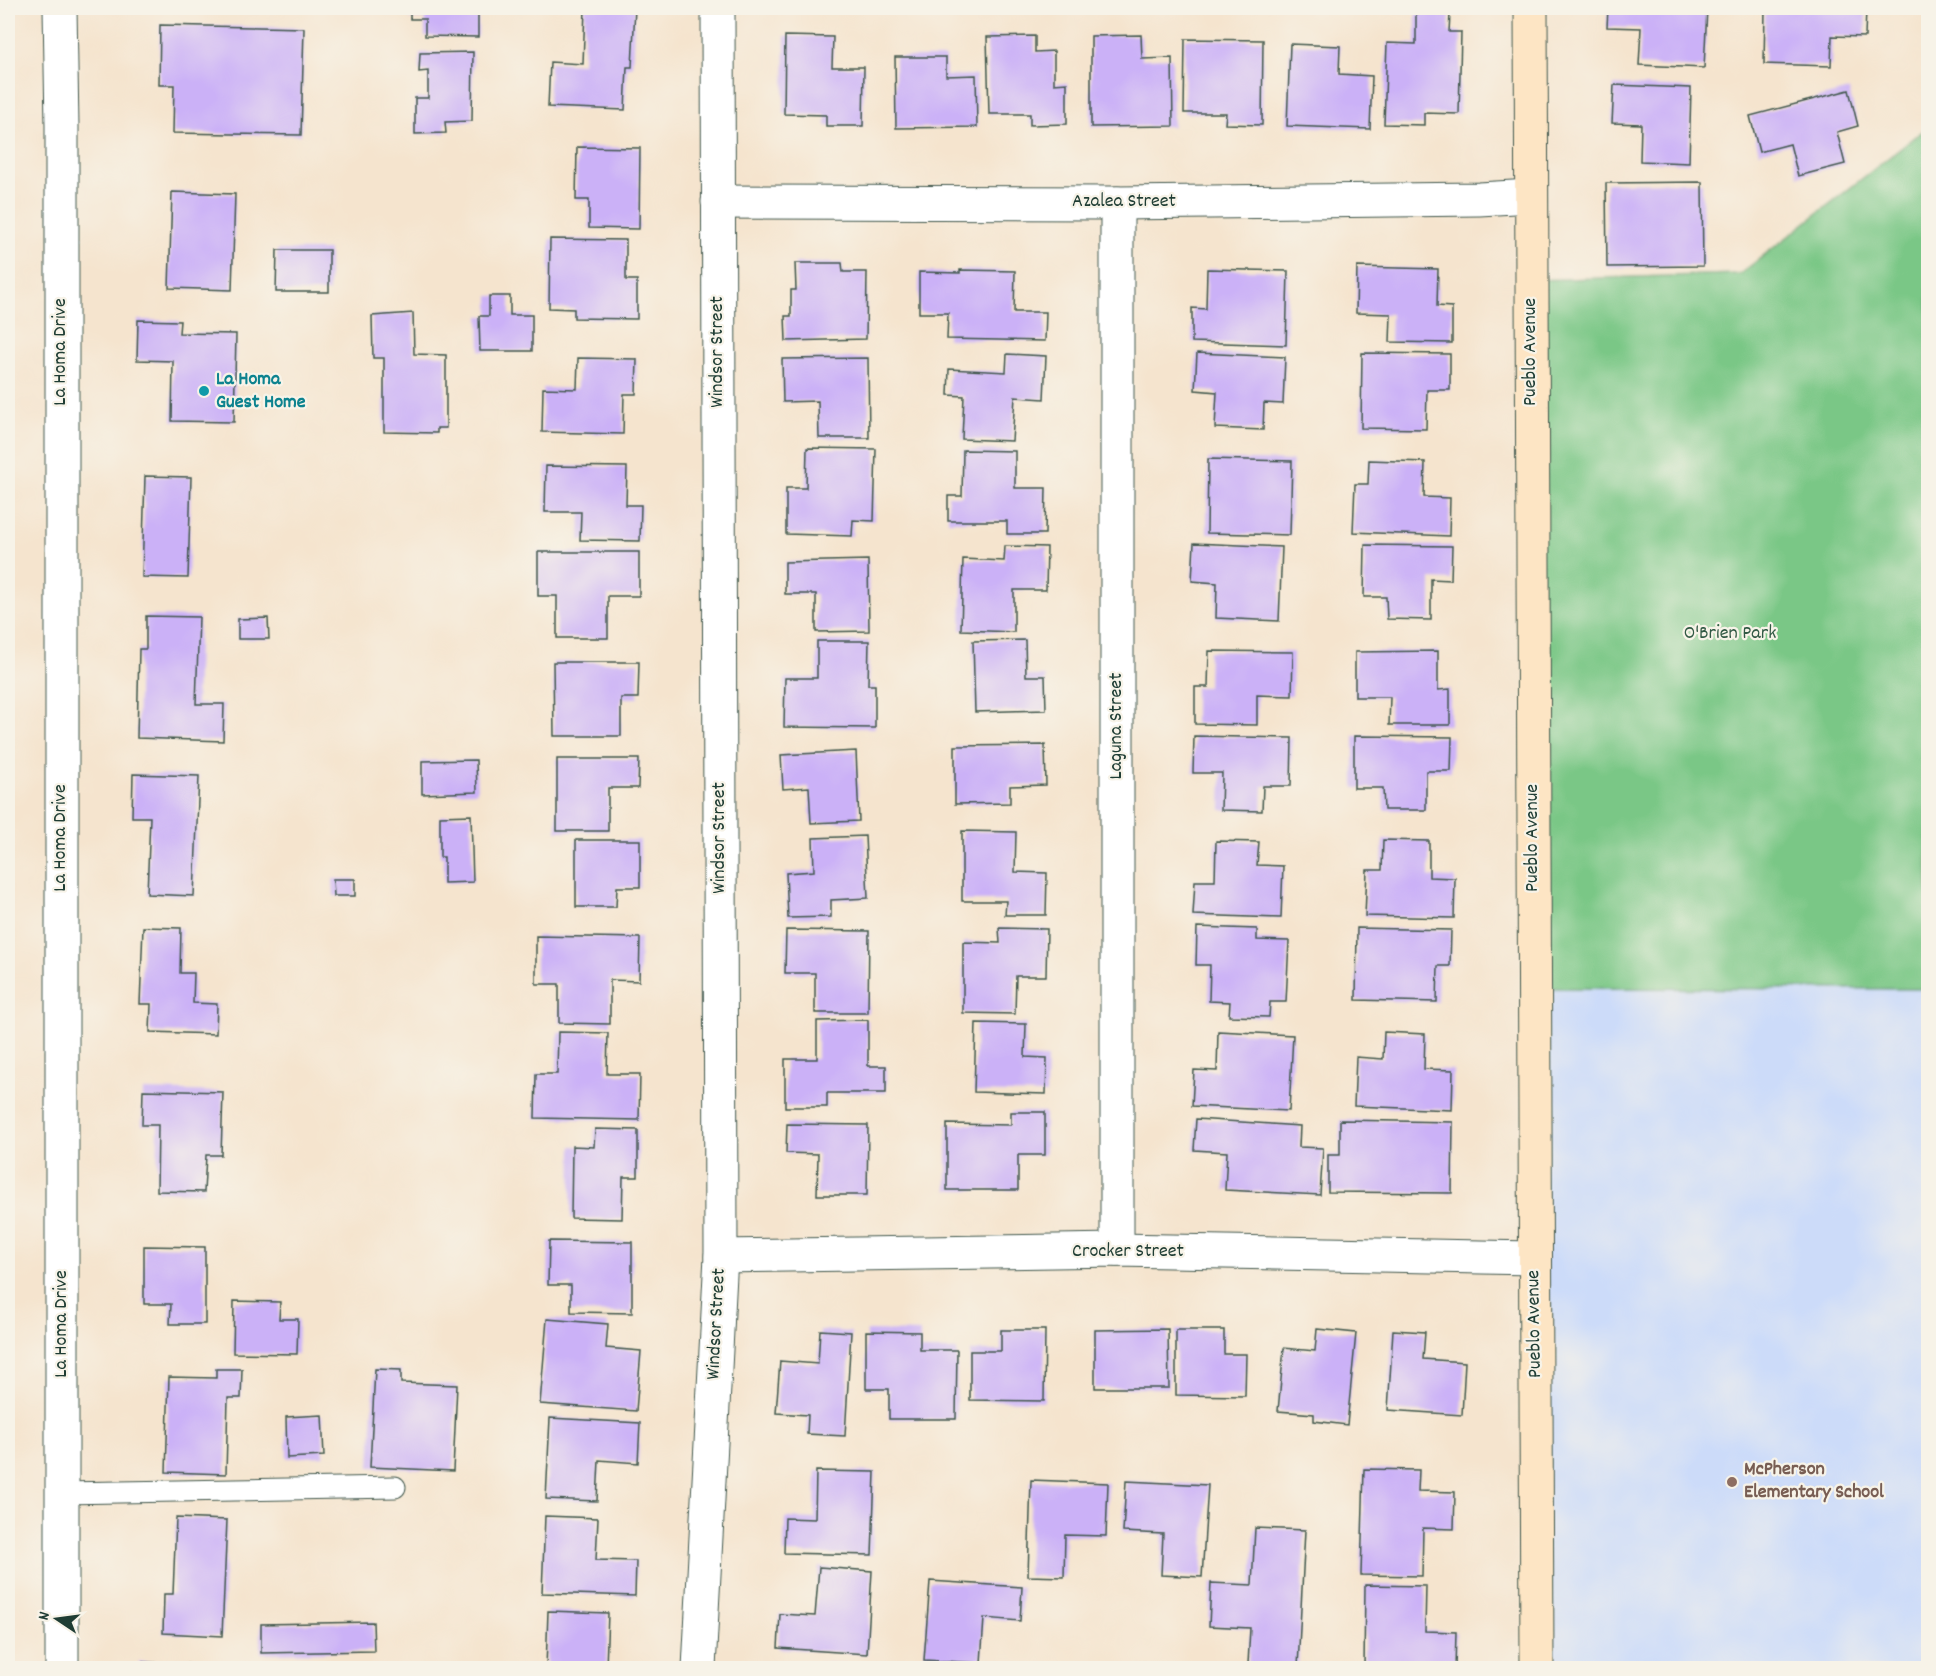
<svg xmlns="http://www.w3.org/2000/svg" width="1936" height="1676" font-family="Dekko,sans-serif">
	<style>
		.built { fill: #ccdbf9 }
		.green { fill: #7ac786; stroke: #4c825d; stroke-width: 1.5 }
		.building { fill: #cbb1f7 }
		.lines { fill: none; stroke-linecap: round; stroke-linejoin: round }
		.lane-casing { stroke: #3f564b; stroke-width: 23 }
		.street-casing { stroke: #3f564b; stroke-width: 35 }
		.secondary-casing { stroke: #3f564b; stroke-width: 35 }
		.lane { stroke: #fff; stroke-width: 21 }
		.street { stroke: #fff; stroke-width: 33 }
		.secondary { stroke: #fde5c4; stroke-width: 33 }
		.culture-dot { fill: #0f9aa8; stroke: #f7f3e8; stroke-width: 2 }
		.education-dot { fill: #8d6e63; stroke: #f7f3e8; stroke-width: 2 }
		.labels { text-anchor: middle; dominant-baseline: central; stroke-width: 4.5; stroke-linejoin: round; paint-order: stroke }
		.street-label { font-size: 20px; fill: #1f3d34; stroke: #f7f3e8 }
		.culture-label { font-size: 20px; font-weight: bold; fill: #0d838f; stroke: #f7f3e8; text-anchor: start }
		.park-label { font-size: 20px; fill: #315944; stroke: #f7f3e8 }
		.education-label { font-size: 20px; font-weight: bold; fill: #785e54; stroke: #f7f3e8; text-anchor: start }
	</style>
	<rect width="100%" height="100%" fill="#f7f3e8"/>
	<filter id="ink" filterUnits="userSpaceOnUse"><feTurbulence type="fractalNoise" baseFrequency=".0167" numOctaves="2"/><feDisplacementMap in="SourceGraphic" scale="12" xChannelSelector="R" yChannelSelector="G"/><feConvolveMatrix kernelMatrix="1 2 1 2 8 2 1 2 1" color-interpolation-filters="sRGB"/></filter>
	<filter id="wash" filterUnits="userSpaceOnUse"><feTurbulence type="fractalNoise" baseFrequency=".008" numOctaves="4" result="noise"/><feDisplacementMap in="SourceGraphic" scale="24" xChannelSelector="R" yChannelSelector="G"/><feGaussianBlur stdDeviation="1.35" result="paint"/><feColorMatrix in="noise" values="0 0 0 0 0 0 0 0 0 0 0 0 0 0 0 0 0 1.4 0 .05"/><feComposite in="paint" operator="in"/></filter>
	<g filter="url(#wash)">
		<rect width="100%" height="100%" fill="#f5e4ce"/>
		<path class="built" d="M1534,988L1928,989V1668H1537Z"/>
		<path class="green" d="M1928,127V989L1534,988L1531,280L1740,274Z"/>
		<g id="blocks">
			<g class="building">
				<path d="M410,8H478V37L425,36V19H410Z"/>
				<path d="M585,8H635L632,67H627L625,110L548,107L550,62L583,64Z"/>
				<path d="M1608,8H1707L1704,68L1639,65L1641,28L1607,27Z"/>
				<path d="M1765,8H1866L1865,37L1832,36L1831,66L1764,64Z"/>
				<path d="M1416,13L1450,14L1449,32H1461L1459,114L1424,113V125L1384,124L1387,43L1416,44Z"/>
				<path d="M160,25L304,28L301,135L173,133L174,85H159Z"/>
				<path d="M1141,35L1142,59L1172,58L1173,126L1091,127V36Z"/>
				<path d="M785,36L833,37L832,67H864L863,126H826V115L784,114Z"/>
				<path d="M1035,36V52L1054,51V84L1067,83V124L1030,125V114H989L987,37Z"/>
				<path d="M1185,39L1263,40L1262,125L1225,124L1226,113H1184Z"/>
				<path d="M1290,44L1340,46L1339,74L1372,76L1370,129L1287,126Z"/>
				<path d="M473,52L472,121L445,122L446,133L415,134V98H428V71L419,72L420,53Z"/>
				<path d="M895,57H946V76L976,75L977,127L896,128Z"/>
				<path d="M1614,85L1691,88L1689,163L1640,161L1641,124L1612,123Z"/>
				<path d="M1849,90L1858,126L1837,132L1845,164L1798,176L1790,144L1759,152L1750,116Z"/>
				<path d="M577,147L640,148L639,229L589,228V200H576Z"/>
				<path d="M1702,182L1703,266L1607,267L1606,183Z"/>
				<path d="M172,192L235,194L232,290L169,288Z"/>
				<path d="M550,239L626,240V280H637V319L574,318V309L549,308Z"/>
				<path d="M277,250H329V292H276Z"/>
				<path d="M795,263H842L843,272H867L866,339L786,341L785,316H791V290H796Z"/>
				<path d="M1357,267L1438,269L1437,306L1452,307V343L1390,342L1391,314L1356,313Z"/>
				<path d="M1207,269L1288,271L1286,345L1192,342V308L1206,309Z"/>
				<path d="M960,270L1015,271L1014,312H1046L1045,341L947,339L948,313H919V272L960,273Z"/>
				<path d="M489,296H510V315H532V351H480L479,316H489Z"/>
				<path d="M413,313L414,354L446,355V428H437V433L384,432V358H373L372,316Z"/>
				<path d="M138,320L180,321L179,333L236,334L234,422L172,421L173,361L137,360Z"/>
				<path d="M1197,353L1285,357L1283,404L1264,403L1263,430L1215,428L1217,392L1195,390Z"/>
				<path d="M1362,353L1450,354V390H1427L1426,429L1361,428Z"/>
				<path d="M1007,354L1046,356L1044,399L1015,397L1012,441L962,439L964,396L948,395L949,369L1006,372Z"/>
				<path d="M578,358L637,359L636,394H624L623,434L542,432L543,388L577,389Z"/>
				<path d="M868,358L869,438H819L818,401L783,402L782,359Z"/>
				<path d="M807,448L876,449L874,521L853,520L852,536L786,534V488H806Z"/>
				<path d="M963,450L1015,451V488H1046L1045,534H1007V521H948V496H962Z"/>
				<path d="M1208,459L1292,461L1290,535L1207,533Z"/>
				<path d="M1369,460L1425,462L1424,497L1450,498L1449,536L1353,532L1355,484H1368Z"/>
				<path d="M546,466L627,467L626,505H641L640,541L580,540L581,512H545Z"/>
				<path d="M145,476L191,477L188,578L142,577Z"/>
				<path d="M1194,543L1282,547L1279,621L1216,618L1217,583L1192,581Z"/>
				<path d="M1365,545L1452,546L1451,580L1431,579V620L1387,619L1386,597H1364Z"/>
				<path d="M1005,546L1047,547L1046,590H1014V632L961,630L963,559L1004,561Z"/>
				<path d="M538,552H639V596H608V638H557V596H538Z"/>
				<path d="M868,560L869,631L816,632V594H785V562Z"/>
				<path d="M146,616L199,617L196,704H224L223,741L137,738L139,649H146Z"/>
				<path d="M268,618L269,639H238V619Z"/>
				<path d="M1025,640L1026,676H1045L1046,710L975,712L973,641Z"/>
				<path d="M817,641H869L868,685H875V728L784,727L785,678H817Z"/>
				<path d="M1209,651L1293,652L1292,696L1257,695V725L1195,724V687H1208Z"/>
				<path d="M1438,651V690L1450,689V725H1389L1390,697H1355V652Z"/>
				<path d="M553,662H639L638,698H621V736H554Z"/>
				<path d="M1194,736L1292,738L1291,786H1263L1262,811L1221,810L1222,773H1193Z"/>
				<path d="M1354,736L1452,737L1451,771H1426V810H1384L1383,788H1354Z"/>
				<path d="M1045,745L1046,785L1010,786V803L955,804V746Z"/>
				<path d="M856,751L859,821L811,823L809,787L783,789L781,755Z"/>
				<path d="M557,759H639L638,788H608V831H557Z"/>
				<path d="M476,760L477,792L422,794V761Z"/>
				<path d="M133,774L199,776L194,896L147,894L150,817H132Z"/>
				<path d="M471,815L473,882L444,883V857H440V816Z"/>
				<path d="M962,831L1016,832L1015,872L1047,873L1046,915H1005L1006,901H962Z"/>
				<path d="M865,836L868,898L831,900V917L788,918L786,873L814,871L813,838Z"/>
				<path d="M576,840H640V887H617L616,907H576Z"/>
				<path d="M1383,840L1429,841V877L1455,878L1454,918L1365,916L1367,870H1382Z"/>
				<path d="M1216,841L1259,842L1257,865L1283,866L1281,918L1193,915L1195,881H1215Z"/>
				<path d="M333,879H355V896H334Z"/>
				<path d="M143,927L181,928L180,973H194L193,1003L217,1004L216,1034L150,1032L151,1004H140Z"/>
				<path d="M1197,927L1257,929V940L1289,941L1286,1002H1270L1269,1017L1229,1016L1230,1002L1209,1001L1210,965H1196Z"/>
				<path d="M999,928L1047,929L1046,976H1016L1015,1014L963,1013V942L1000,943Z"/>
				<path d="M1357,928L1451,930L1450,966H1438L1437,1002L1356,1000Z"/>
				<path d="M786,930L869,931L868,1013H815V973H785Z"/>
				<path d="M536,936L640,938L639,981L610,980V1024L559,1023V984H536Z"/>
				<path d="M868,1020V1066H886V1093H827V1107H785V1059H817V1021Z"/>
				<path d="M976,1023L1026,1024L1025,1057L1047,1058L1046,1094L974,1092Z"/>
				<path d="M1218,1031L1293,1035L1289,1111L1192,1106L1194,1070L1217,1071Z"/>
				<path d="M558,1032L608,1033L607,1074H640L639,1120L535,1118L536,1074H557Z"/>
				<path d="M1384,1032L1425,1034L1424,1069L1453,1070L1452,1110L1354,1106L1356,1057L1383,1059Z"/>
				<path d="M143,1090L223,1092L221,1155H206L204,1192L157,1191L158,1125H142Z"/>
				<path d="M1011,1112H1045V1155H1018V1190H947V1124L1011,1125Z"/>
				<path d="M1196,1119L1300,1126L1299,1147L1323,1148L1320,1195L1225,1190L1227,1152L1194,1150Z"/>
				<path d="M1340,1120L1453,1122L1452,1193L1328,1192V1155H1340Z"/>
				<path d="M787,1124L868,1125L867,1195H817L818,1154L786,1153Z"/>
				<path d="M595,1129L638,1130V1177H623L622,1219L571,1218L572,1146L594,1147Z"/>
				<path d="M549,1241L632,1242V1313L571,1312V1285H548Z"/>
				<path d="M144,1246L205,1247V1324H170L171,1304H144Z"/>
				<path d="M234,1301L280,1302L279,1319H298L297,1354L233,1353Z"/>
				<path d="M547,1319L608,1324L606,1348L641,1351L636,1411L540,1404Z"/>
				<path d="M1168,1329L1169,1388H1095V1330Z"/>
				<path d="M1317,1329L1356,1333L1347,1425L1314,1421V1414L1278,1411L1284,1348L1315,1351Z"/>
				<path d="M820,1330L851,1332L845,1436L807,1434L808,1415L776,1413L780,1361L818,1364Z"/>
				<path d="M1001,1330H1045L1044,1401L970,1400V1351H1001Z"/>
				<path d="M1176,1330H1224V1354H1246L1245,1396L1176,1395Z"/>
				<path d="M1393,1330L1425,1332L1423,1359L1465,1362L1462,1415L1388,1410Z"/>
				<path d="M866,1331L920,1332V1350H957L956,1419H889V1389H866Z"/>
				<path d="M216,1369H242L241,1398H228L226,1474L166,1472L169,1377L216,1378Z"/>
				<path d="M375,1369L401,1370V1383L457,1385L453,1471L370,1467Z"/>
				<path d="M322,1415L324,1456L287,1458L286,1417Z"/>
				<path d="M550,1418L640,1423L638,1463L599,1460L597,1501L546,1499Z"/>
				<path d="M1364,1469L1419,1470L1418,1491L1455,1492L1454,1529L1423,1528L1422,1576L1361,1575Z"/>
				<path d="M816,1471L875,1472L872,1555L784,1553L785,1518L815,1519Z"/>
				<path d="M1031,1480L1108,1483L1106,1536L1065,1535L1064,1577L1028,1576Z"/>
				<path d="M1126,1481L1208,1485L1202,1577L1161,1575L1163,1534L1123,1532Z"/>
				<path d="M545,1516L598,1518L596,1560L636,1561L635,1596L542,1593Z"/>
				<path d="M176,1518L227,1520L222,1636L163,1633L164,1594H173Z"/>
				<path d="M1255,1528L1305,1530L1298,1667L1248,1664L1250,1628L1209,1626L1211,1583L1252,1585Z"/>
				<path d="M819,1567L872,1571L867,1654L778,1648L780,1614L815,1616Z"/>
				<path d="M930,1581L1022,1587L1020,1621L984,1618L981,1663L924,1660Z"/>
				<path d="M1365,1585L1426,1586L1425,1631L1456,1632L1455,1668H1364Z"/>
				<path d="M548,1611L608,1613L606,1668H546Z"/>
				<path d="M373,1622L374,1651L261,1653V1624Z"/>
				<path d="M139,1662L226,1665V1668H139Z"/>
				<path d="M818,1663L871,1665V1668H818Z"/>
			</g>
		</g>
	</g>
	<g filter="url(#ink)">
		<use href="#blocks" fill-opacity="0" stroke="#3f564b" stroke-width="1.5"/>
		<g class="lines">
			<defs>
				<path id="lane" d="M62,1493L395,1487"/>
				<g id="street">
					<path d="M60,8L62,126V1668"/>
					<path d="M718,202L1117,203L1479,199L1531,196"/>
					<path d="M1117,203V1250"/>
					<path d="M721,1256L1117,1250L1535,1258"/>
					<path d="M699,1668L721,1256L718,8"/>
				</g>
				<path id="secondary" d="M1531,8L1537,1668"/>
			</defs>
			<use href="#lane" class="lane-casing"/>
			<use href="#street" class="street-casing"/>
			<use href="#secondary" class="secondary-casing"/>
			<use href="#lane" class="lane"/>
			<use href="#street" class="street"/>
			<use href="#secondary" class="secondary"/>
		</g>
	</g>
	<circle class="culture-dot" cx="204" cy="391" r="6"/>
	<circle class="education-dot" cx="1732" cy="1482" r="6"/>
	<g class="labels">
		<g class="street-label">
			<text x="1124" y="202">Azalea Street</text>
			<text transform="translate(61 352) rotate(-90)">La Homa Drive</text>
			<text transform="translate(718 352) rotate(-90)">Windsor Street</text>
			<text transform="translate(1531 352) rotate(-90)">Pueblo Avenue</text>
			<text transform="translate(1117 726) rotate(-90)">Laguna Street</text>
			<text transform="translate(61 838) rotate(-90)">La Homa Drive</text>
			<text transform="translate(720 838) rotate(-90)">Windsor Street</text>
			<text transform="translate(1533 838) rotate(-90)">Pueblo Avenue</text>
			<text x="1128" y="1252">Crocker Street</text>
			<text transform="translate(62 1324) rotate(-90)">La Homa Drive</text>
			<text transform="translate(717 1324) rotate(-87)">Windsor Street</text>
			<text transform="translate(1535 1324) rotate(-91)">Pueblo Avenue</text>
		</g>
		<g class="culture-label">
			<text x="216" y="380">La Homa<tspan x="216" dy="23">Guest Home</tspan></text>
		</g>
		<g class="park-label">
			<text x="1730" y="634">O'Brien Park</text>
		</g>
		<g class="education-label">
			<text x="1744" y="1470">McPherson<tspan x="1744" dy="23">Elementary School</tspan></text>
		</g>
	</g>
	<rect width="1936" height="1676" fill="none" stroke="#f7f3e8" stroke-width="30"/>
	<g transform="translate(57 1619) rotate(283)" stroke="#f7f3e8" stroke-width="4.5" paint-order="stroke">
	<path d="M0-4.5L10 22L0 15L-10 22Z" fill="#1f3d34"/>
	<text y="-9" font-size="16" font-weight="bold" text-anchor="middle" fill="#1f3d34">N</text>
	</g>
</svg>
